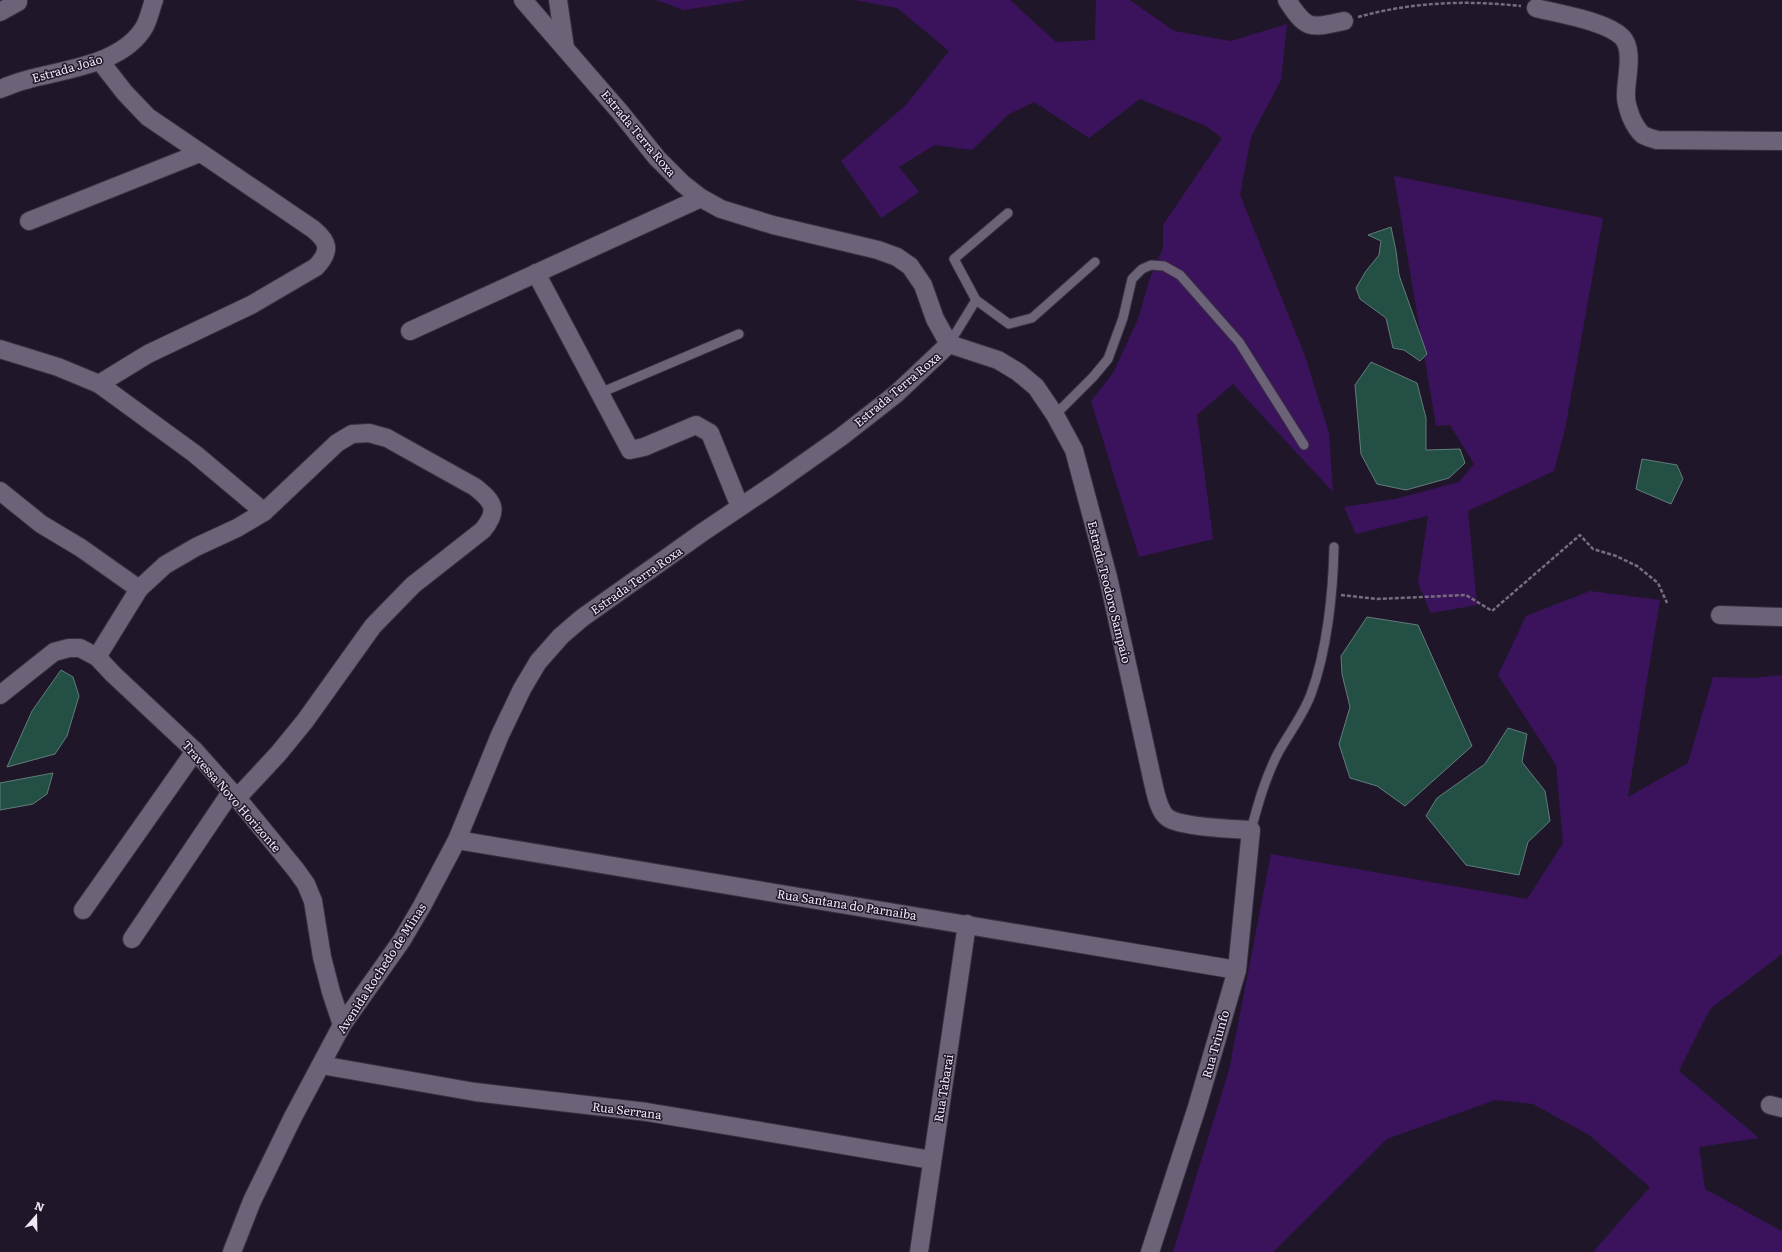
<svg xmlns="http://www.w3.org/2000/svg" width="1782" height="1252" font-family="Literata,serif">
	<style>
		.green { fill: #3b135c }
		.water { fill: #244f45; stroke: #617d7a }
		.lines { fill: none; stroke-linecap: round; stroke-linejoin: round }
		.lane-casing { stroke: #37313f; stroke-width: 11 }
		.street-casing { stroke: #37313f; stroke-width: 20 }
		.path { stroke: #766e7e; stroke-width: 2.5; stroke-dasharray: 4 2; stroke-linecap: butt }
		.lane { stroke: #6c6379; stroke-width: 9 }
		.street { stroke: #6c6379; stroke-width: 18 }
		.labels { text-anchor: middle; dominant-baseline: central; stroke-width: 3; stroke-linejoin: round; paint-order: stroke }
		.street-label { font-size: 12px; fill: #eee8f5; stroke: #1f1729 }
	</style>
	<rect width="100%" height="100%" fill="#1f1729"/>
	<g class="green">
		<path d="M656,0H748L684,10Z"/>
		<path d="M854,0H1010L1056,42L1095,40L1096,0H1130L1174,31L1231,41L1287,24L1281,80L1251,137L1240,195L1305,356L1329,433L1333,492L1233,384L1197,415L1213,539L1139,557L1091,401L1113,373L1138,319L1150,278L1163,248V225L1222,138L1206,126L1140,99L1089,138L1034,102L1009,114L972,150L935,145L899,167L919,192L881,218L841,161L906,105L949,51L897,8Z"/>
		<path d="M1394,176L1603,218L1565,429L1554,471L1468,511L1477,605L1431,613L1418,583L1428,516L1356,534L1344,507L1395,499L1459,482L1474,464L1450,425L1436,426Z"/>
		<path d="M1590,591L1660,600L1628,797L1688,763L1713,677L1754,678L1782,675V954L1710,1009L1679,1071L1759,1138L1699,1147L1705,1189L1782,1231V1252H1593L1650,1187L1589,1135L1533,1104L1495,1100L1387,1139L1273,1252H1173L1229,1070L1271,854L1527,899L1563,843L1556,765L1498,675L1526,616Z"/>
	</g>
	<g class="water">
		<path d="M1391,227L1396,251L1399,275L1427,354L1420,361L1404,350L1393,348L1386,318L1360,299L1356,288L1366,271L1379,255L1381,241L1368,235Z"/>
		<path d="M1371,362L1417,383L1426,418V450L1460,449L1465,463L1449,478L1406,490L1377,484L1361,454L1355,385Z"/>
		<path d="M1642,459L1677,465L1683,479L1671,504L1636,489Z"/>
		<path d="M1367,617L1418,625L1472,746L1405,806L1377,786L1350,778L1339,744L1350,707L1342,674L1341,656Z"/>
		<path d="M61,670L73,677L79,696L67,736L55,754L7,767L32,711Z"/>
		<path d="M1508,728L1527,734L1522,762L1545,791L1550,821L1528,842L1519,875L1466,865L1426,816L1437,798L1485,764Z"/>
		<path d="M53,773L47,794L33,804L0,810V783Z"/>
	</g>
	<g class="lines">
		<defs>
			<g id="lane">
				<path d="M1008,213L954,259L976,300L1009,324L1032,318L1095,262"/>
				<path d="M949,344L976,300"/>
				<path d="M600,393L739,334"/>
				<path d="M1055,415L1093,377L1108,359L1123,318L1132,279L1142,269L1151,265L1164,266L1180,275L1239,342L1304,445"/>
				<path d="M1251,830C1258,804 1265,779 1277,755C1288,734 1303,716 1311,694C1327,651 1333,593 1334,547"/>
			</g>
			<g id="street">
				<path d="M523,0L620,112L657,158L683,184L701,198L721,209L773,225L878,250L897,257L910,266L923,285L935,319L949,344"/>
				<path d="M558,0L565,48"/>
				<path d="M1287,0C1307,31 1310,28 1344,21"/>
				<path d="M1536,8C1559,14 1606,21 1622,37C1635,50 1625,81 1626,97C1626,104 1629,111 1631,117C1634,124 1637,130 1643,135C1647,137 1653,139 1657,140L1782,141"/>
				<path d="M0,12L18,2"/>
				<path d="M0,89C9,86 17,82 26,80C64,69 123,65 145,26C149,18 151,8 154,0"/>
				<path d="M29,221L200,153"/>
				<path d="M536,273L630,450L644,447L696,425L710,433L740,507"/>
				<path d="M410,331L701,198"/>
				<path d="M949,344L998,360L1018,372L1036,387L1055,415L1074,450L1108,577L1152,778C1155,790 1158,811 1168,818C1181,827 1233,829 1251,830L1237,970L1197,1107L1150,1252"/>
				<path d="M0,349L58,367L99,384L195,454L264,512"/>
				<path d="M99,384L148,354L251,305L316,267C331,251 329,242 313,229L148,117L125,93L100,61"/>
				<path d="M0,491L41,524L81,548L139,589"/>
				<path d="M1720,615L1782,617"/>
				<path d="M97,657L139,589L165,565L196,547L237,528L264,512L337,443L352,434L369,433L387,438L475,487C494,502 499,510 483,530L413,585L373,626L305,721L278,754L237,798"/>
				<path d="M0,695L54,652L69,648H80L97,657L113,674L195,751L237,798L296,870L306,884L313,901L322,957L331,992L342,1025"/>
				<path d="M457,840L1237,970"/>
				<path d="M83,910L195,751"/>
				<path d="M132,939L231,792"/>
				<path d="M321,1065L475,1092L647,1112L932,1160"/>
				<path d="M1770,1105L1782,1108"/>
				<path d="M232,1252L252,1201L293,1117L342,1025L402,940L422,906L440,872L457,840L500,735L522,689L538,662L561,636L582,618L703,532L776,483L841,437L896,394L949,344"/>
				<path d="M919,1252L967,924"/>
			</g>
		</defs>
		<use href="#lane" class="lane-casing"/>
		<use href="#street" class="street-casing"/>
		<g class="path">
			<path d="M1358,17C1412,2 1466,0 1521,6"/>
			<path d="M1341,595L1377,599L1466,595L1492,611L1580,535L1593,549L1616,556L1637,566L1658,583L1667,603"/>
		</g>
		<use href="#lane" class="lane"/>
		<use href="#street" class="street"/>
	</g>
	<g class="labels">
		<g class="street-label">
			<text transform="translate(67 68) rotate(-16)">Estrada João</text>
			<text transform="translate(639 133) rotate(50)">Estrada Terra Roxa</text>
			<text transform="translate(897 389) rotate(-40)">Estrada Terra Roxa</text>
			<text transform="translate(636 580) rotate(-35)">Estrada Terra Roxa</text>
			<text transform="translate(1110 592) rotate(76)">Estrada Teodoro Sampaio</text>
			<text transform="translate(232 796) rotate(49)">Travessa Novo Horizonte</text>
			<text transform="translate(847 904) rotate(9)">Rua Santana do Parnaiba</text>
			<text transform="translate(381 968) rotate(-57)">Avenida Rochedo de Minas</text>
			<text transform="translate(1215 1044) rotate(-74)">Rua Triunfo</text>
			<text transform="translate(943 1088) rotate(-81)">Rua Tabarai</text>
			<text transform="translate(627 1110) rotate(7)">Rua Serrana</text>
		</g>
	</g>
	<g transform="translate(36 1216) rotate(20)" stroke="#1f1729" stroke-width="3" paint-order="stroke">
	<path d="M0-3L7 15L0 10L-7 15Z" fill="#eee8f5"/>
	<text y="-6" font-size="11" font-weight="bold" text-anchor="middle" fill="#eee8f5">N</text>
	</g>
</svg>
